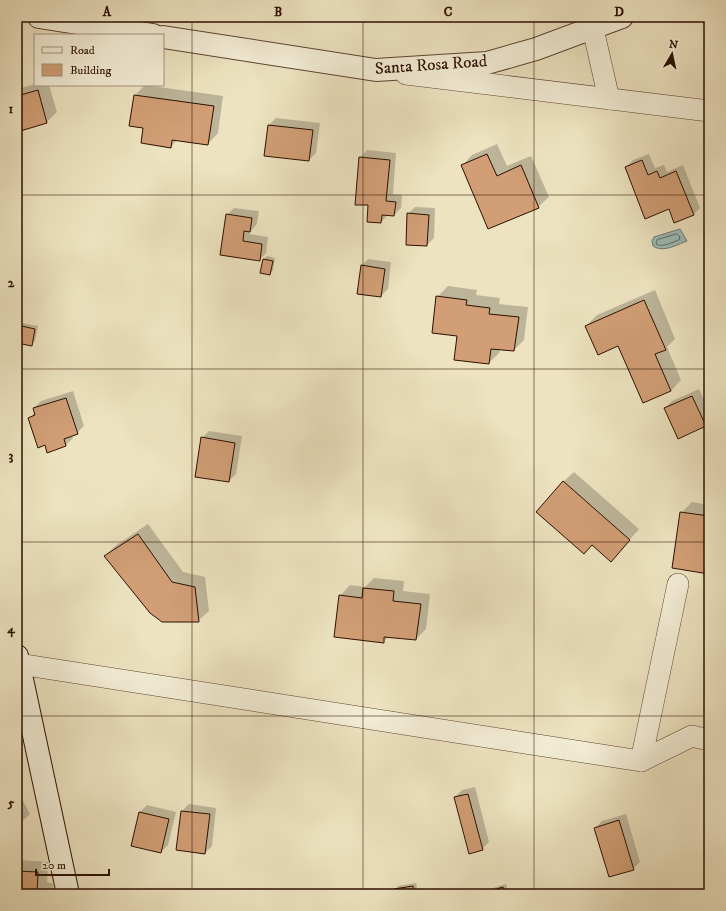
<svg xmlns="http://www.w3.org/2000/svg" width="726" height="911" font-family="'IM FELL DW Pica',serif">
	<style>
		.water { fill: #9bbdba; stroke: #6f7770 }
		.shadow { fill: #0003 }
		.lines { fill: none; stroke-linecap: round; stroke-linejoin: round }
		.shore { stroke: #64665d; stroke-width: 1 }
		.building { fill: #d19e75; stroke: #2c0f00 }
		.minor-casing { stroke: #5c4430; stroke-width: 22 }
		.tertiary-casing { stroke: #5c4430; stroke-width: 24 }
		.secondary-casing { stroke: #2c0f00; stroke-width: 24 }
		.minor { stroke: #f3edd6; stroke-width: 21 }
		.tertiary { stroke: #f3edd6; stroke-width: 22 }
		.secondary { stroke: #f3edd6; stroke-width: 22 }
		.grid { fill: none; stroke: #2c0f00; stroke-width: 1; stroke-opacity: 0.55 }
		.labels { text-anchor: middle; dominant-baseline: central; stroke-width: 3.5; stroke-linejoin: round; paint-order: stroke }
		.street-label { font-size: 17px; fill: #2c0f00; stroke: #f3edd6 }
		.neatline { fill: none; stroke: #2c0f00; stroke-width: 1.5 }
		.grid-label { font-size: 13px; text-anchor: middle; font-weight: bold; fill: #2c0f00 }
	</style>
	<rect width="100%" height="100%" fill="#ede3c0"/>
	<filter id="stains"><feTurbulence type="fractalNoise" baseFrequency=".005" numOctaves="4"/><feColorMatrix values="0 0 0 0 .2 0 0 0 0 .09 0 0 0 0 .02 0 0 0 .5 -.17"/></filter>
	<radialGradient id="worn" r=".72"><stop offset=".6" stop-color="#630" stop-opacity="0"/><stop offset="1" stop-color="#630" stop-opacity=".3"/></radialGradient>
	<path class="water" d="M680,229L687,241C676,245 663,253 653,246L652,241L654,237Z"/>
	<g class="shadow">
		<path d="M35,84L49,85L57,112L47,122L17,131V89Z"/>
		<path d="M145,85L223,96L218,133L208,144L178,139L171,147L145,127L135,95Z"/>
		<path d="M276,118L320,123L316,153L309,160L265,155L269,125Z"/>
		<path d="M497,144L507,166L531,156L549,197L538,207L462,166L472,155Z"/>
		<path d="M367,150L396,153L393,194L402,195L401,208L394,215H388L381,222L369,205L360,158Z"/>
		<path d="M649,154L655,168L664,165L667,172L683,165L700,208L693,215L670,208L626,167L633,160Z"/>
		<path d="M415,207L435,208L434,238L427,245L408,214Z"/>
		<path d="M234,208L259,211L257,224L250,232L249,234L268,237L266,253L259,260L221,255L227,215Z"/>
		<path d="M267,256L275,258L273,270L270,274L264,259Z"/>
		<path d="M368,259L391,262L388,289L381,296L361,266Z"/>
		<path d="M448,286L477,290L476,295L500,298L499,304L528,307L524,340L514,350L500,349L499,353L489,363L458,335L437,297Z"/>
		<path d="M655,290L675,339L667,347L681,380L671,391L618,344L586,326L597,315Z"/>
		<path d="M17,322L38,326L35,341L31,345L17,342Z"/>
		<path d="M699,389L709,410V422L706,425L665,408L672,401Z"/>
		<path d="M73,391L84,426L77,433L72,435L73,438L66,445L29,418L35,412L34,408L41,401Z"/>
		<path d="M209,431L242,436L236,474L229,481L202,438Z"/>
		<path d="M574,472L639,529L621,550L563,482Z"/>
		<path d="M692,502L709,505V573L681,513Z"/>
		<path d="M148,524L183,572L205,577L209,611L198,621L105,556L115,546Z"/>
		<path d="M374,578L404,581L403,591L430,594L426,629L416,639L389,636L383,642L340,596L350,585L365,587Z"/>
		<path d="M475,787L489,842L482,849L455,797L462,790Z"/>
		<path d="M17,789L30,814L17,826Z"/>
		<path d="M189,804L216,808L212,846L205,853L182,811Z"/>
		<path d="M147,805L176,812L168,845L161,852L140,812Z"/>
		<path d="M626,814L640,862L633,869L595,828L602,821Z"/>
		<path d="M18,860L48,862L47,882L53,884L52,894H17V861Z"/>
		<path d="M416,883L418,894H395V890L398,886Z"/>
		<path d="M506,884L509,894H480L483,891Z"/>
	</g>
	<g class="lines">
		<path class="shore" d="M677,234L680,237L679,240C672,242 663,248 656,244L657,240Z"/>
	</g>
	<g class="building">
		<path d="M38,90L47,123L17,132V96Z"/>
		<path d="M134,95L214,106L208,145L172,140L171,148L141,143L143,128L129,126Z"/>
		<path d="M268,125L313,130L309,161L264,156Z"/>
		<path d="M487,154L497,176L521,165L539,208L488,229L461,165Z"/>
		<path d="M359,157L390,160L386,201L396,202L394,216L382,215L381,223L367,222L368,205H355Z"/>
		<path d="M642,160L648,175L657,171L660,178L676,171L694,215L674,223L669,209L645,219L625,167Z"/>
		<path d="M407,213L429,215L427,246L406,245Z"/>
		<path d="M226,214L252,218L250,232L244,231L243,241L262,244L260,261L220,255Z"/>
		<path d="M263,259L273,261L270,275L260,273Z"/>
		<path d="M361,265L385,269L381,297L357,294Z"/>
		<path d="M436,296L467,300L466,305L490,308L489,314L519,317L514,351L491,349L489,364L454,360L457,336L432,333Z"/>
		<path d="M644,300L666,350L655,354L671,391L643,403L618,346L598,355L585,326Z"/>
		<path d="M17,325L35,329L32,346L17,343Z"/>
		<path d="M692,396L706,426L678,439L664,408Z"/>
		<path d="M66,398L78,434L64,439L66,446L47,453L45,445L38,448L28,418L35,415L33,408Z"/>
		<path d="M201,437L235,443L229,482L195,477Z"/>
		<path d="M563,481L630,540L611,562L592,545L584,554L536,512Z"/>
		<path d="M680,512L709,516V574L672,568Z"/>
		<path d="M138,534L172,582L195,587L199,622H162L150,613L104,556Z"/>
		<path d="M363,588L394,591L393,601L421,604L416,640L384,637V643L334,637L339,595L362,598Z"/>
		<path d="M468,794L483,850L469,854L454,797Z"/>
		<path d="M181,811L210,814L205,854L176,850Z"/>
		<path d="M139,812L169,819L161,853L131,846Z"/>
		<path d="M619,820L634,870L609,877L594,828Z"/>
		<path d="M17,871L38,872L37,892L43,894H17Z"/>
		<path d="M413,886L414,894H394V889Z"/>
		<path d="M503,887L505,894H479Z"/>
	</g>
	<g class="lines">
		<defs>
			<g id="minor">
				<path d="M593,29L609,99"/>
				<path d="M406,74L709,111"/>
				<path d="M19,664L641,761L692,736L709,740"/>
				<path d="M641,761L678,584"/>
			</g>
			<g id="tertiary">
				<path d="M39,17L153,35"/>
				<path d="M163,37L376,70L487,63L536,49L622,17"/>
			</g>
			<path id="secondary" d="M17,656L68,894"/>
		</defs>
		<use href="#minor" class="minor-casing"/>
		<use href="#tertiary" class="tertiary-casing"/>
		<use href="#secondary" class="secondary-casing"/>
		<use href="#minor" class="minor"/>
		<use href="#tertiary" class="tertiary"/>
		<use href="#secondary" class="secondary"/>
	</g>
	<path class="grid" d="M192,17V894M363,17V894M534,17V894M17,195H709M17,369H709M17,542H709M17,716H709"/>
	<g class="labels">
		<g class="street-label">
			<text transform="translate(431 65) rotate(-4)">Santa Rosa Road</text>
		</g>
	</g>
	<rect width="726" height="911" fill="none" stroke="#ede3c0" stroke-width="44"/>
	<rect x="34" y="34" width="130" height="52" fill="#f3edd6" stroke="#a39480"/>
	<rect x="42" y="47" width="20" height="6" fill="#f3edd6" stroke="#a39480"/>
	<text x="70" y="54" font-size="12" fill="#2c0f00">Road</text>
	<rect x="42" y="64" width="20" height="12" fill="#d19e75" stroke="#a39480"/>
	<text x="70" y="74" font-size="12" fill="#2c0f00">Building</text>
	<g transform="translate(672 54) rotate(9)" stroke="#f3edd6" stroke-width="3" paint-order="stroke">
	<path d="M0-3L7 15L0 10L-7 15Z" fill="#2c0f00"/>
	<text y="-6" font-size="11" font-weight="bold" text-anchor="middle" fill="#2c0f00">N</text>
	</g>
	<path d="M36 869v6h73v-6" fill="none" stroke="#2c0f00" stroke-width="2"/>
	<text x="42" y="869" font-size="12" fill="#2c0f00" stroke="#f3edd6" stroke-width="3" paint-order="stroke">20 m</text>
	<rect x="22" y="22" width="682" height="867" class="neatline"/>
	<g class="grid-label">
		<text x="107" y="16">A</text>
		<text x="278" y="16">B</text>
		<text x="448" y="16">C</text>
		<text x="619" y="16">D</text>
		<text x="11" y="113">1</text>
		<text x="11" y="287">2</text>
		<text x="11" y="460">3</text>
		<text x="11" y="633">4</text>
		<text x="11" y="807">5</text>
	</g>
	<rect width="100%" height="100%" filter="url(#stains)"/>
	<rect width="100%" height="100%" fill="url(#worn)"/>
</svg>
